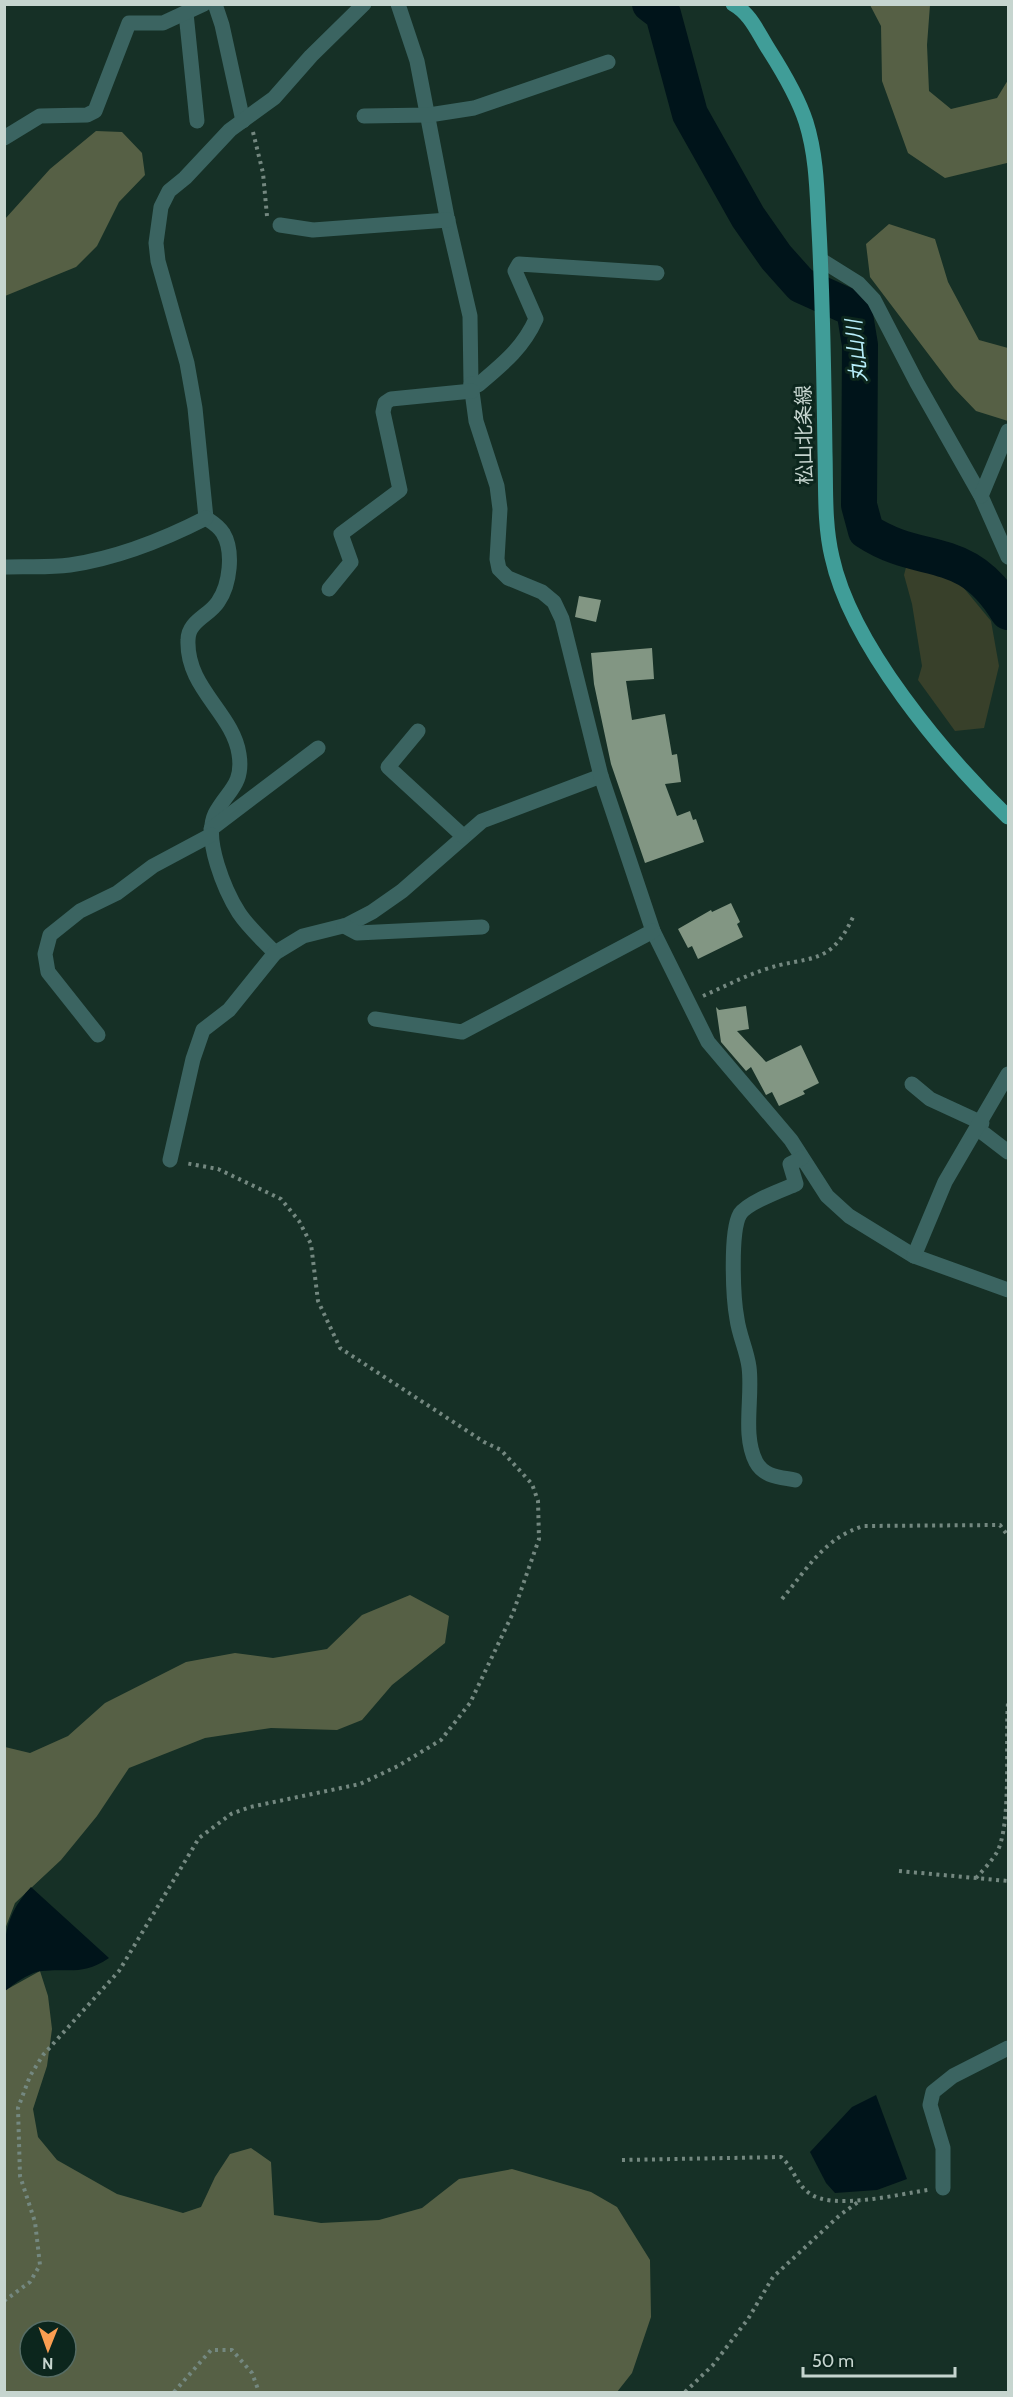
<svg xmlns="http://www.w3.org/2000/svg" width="1013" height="2397" font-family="Cabin,'Noto Sans JP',sans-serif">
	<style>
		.green { fill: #38402a }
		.forest { fill: #566045; fill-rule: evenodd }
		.water { fill: #00141a }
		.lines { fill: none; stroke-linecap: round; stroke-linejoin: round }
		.river { stroke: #00141a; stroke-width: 36 }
		.building { fill: #829683 }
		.path { stroke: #748880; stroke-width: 4; stroke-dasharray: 3 4.5; stroke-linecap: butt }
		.street { stroke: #3b6461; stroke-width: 15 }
		.primary { stroke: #409d98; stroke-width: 15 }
		.labels { text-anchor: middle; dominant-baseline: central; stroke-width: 6; stroke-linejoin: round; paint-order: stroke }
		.street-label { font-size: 20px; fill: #c6d5cf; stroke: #0c261d }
		.water-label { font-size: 21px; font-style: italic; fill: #b8effb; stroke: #0c261d }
	</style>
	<rect width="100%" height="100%" fill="#163026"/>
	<path class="green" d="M910,552L958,581L991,621L999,666L984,728L955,731L918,680L922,666L912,604L904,575Z"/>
	<g class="forest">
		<path d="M870,5H930L927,45L929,91L951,109L997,98L1008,80L1007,163L945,178L908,153L882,81L881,26Z"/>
		<path d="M96,131L122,132L142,153L145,175L119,202L97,246L76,267L5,296V219L50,169Z"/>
		<path d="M889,224L935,239L948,282L979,340L1008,348V421L976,411L954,388L870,277L866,244Z"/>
		<path d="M410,1595L449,1616L445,1643L392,1685L362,1720L337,1730L271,1728L205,1738L129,1768L97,1816L61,1860L15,1903L5,1929V1747L30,1753L68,1736L105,1703L186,1662L235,1653L273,1658L327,1649L362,1615Z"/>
		<path d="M40,1971L48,1996L52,2029L47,2066L33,2109L38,2137L57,2160L117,2194L183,2213L201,2207L215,2177L230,2154L251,2148L271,2162L274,2215L321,2223L379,2220L422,2208L459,2179L512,2169L591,2192L617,2207L650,2260L651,2317L632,2373L617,2392H5L4,1991ZM30,2331H66V2367H30Z"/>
	</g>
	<g class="water">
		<path d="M31,1887L109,1958C83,1976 69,1968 42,1971C30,1972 14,1984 5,1991C4,1947 0,1920 31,1887Z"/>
		<path d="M876,2095L907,2179L877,2190L835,2193L826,2183L810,2152L852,2107Z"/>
	</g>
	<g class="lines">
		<path class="river" d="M650,4L663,14L690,114L748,217L776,257L801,285L854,309L860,345L859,505L866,531C922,568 965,541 1008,612"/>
	</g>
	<g class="building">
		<path d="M579,596L601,600L596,622L575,617Z"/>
		<path d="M652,648L654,679L626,681L632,720L665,714L672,755L677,754L681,782L665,784L677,816L690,811L693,820L696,819L704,842L645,863L611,764L594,684L591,653Z"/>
		<path d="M731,903L740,922L737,924L743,937L698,959L692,946L688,948L678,929L711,910L712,912Z"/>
		<path d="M746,1006L749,1029L737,1031L766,1062L801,1045L819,1083L803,1091L805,1094L779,1106L772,1092L766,1095L751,1067L746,1071L721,1042L716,1007L719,1010Z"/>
	</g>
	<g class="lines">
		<g class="path">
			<path d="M253,132L263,173L267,216"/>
			<path d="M703,996C723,987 743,977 763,970C808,954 829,969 853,917"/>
			<path d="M782,1599C807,1569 825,1537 864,1526L1000,1525L1008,1536"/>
			<path d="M899,1871L1008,1881"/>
			<path d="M976,1878C983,1870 992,1861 997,1852C1012,1824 1005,1740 1008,1703"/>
			<path d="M622,2160L781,2157C794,2168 796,2184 809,2193C832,2211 899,2194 928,2190"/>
			<path d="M4,2301L30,2282L40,2265L35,2222L20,2176L18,2108L30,2076L43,2055L119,1971L199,1838L231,1814L250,1807L360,1784L398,1766L441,1740L470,1703L513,1613L539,1539L538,1501L532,1484L501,1450L484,1442L340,1348L318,1301L311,1244L299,1221L281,1199L218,1169L185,1163"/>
			<path d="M174,2392L211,2350H232L252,2373L259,2392"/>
			<path d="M685,2392L713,2365L748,2319L773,2277L840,2215L861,2200"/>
		</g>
		<g class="street">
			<path d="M215,4L222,25L243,121"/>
			<path d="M364,4L311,56L274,98L230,130L185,178L169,191L161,207L156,243L158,261L187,363L195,408L206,518C212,522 219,526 223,533C234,551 230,585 218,602C209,616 188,621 188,640C186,688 233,713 239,754C244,785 227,791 215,814C203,839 225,891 239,913C249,928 263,940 275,953L303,936L347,925L372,912L402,891L482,821L601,776"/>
			<path d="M398,4L417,61L447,217L470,316L471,384L476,421L497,486L500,509L497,559L499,569L508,578L542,592L554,602L562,619L601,776L653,931L708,1042L791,1140L827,1196L849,1216L914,1256L1008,1290"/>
			<path d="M186,13L197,121"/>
			<path d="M364,116L429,115L474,108L608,62"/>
			<path d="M4,138L40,116L87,115L95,111L129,23H163L204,4"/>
			<path d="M280,225L313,230L448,220"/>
			<path d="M821,260L858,283L874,300L917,383L981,496L1008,557"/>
			<path d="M471,384L478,385C503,364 523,348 536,319L515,271L519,264L657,273"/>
			<path d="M981,496L1008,431"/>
			<path d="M4,567C26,566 48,568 70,565C118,558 163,540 206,518"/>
			<path d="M329,589L351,562L341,534L400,490L383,412L385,403L391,399L472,391"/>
			<path d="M418,731L388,767L463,836"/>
			<path d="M211,829L318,748"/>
			<path d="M344,926L357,933L482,927"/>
			<path d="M375,1019L462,1032L653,931"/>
			<path d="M98,1035L48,972L45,954L50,935L80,911L117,893L153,866L211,835"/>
			<path d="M912,1084L930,1099L982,1123"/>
			<path d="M978,1129L1008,1152"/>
			<path d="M170,1160L193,1059L203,1030L229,1010L275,953"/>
			<path d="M914,1256L945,1182L1008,1074"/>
			<path d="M795,1480C780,1477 764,1477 756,1462C742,1435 753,1397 749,1367C747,1351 739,1335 737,1319C733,1298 730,1231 740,1214C748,1202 782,1190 796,1184L790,1164L802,1158"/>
			<path d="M943,2188V2148L930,2105L933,2092L953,2076L1008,2048"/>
		</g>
		<path class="primary" d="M733,4C751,14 758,33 769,50C783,72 798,97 806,122C817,157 817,194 819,230C823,304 824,379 825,453C826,487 824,524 832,557C851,645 944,755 1008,817"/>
	</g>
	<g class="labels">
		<g class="street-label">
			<text transform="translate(804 435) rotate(-91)">松山北条線</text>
		</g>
		<g class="water-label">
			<text transform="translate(856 351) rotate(-95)">丸山川</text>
		</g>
	</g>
	<rect width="1013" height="2397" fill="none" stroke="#c6d5cf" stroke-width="12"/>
	<g transform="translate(48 2349) rotate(181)"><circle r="28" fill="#0c261d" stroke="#566c64" stroke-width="1.5"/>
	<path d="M0-4.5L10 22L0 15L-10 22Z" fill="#fb9e51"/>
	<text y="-9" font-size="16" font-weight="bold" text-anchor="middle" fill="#c6d5cf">N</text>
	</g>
	<path d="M803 2367v9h152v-9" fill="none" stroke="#c6d5cf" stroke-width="3"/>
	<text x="812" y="2367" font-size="18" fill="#c6d5cf" stroke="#0c261d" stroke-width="4.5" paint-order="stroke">50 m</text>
</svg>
